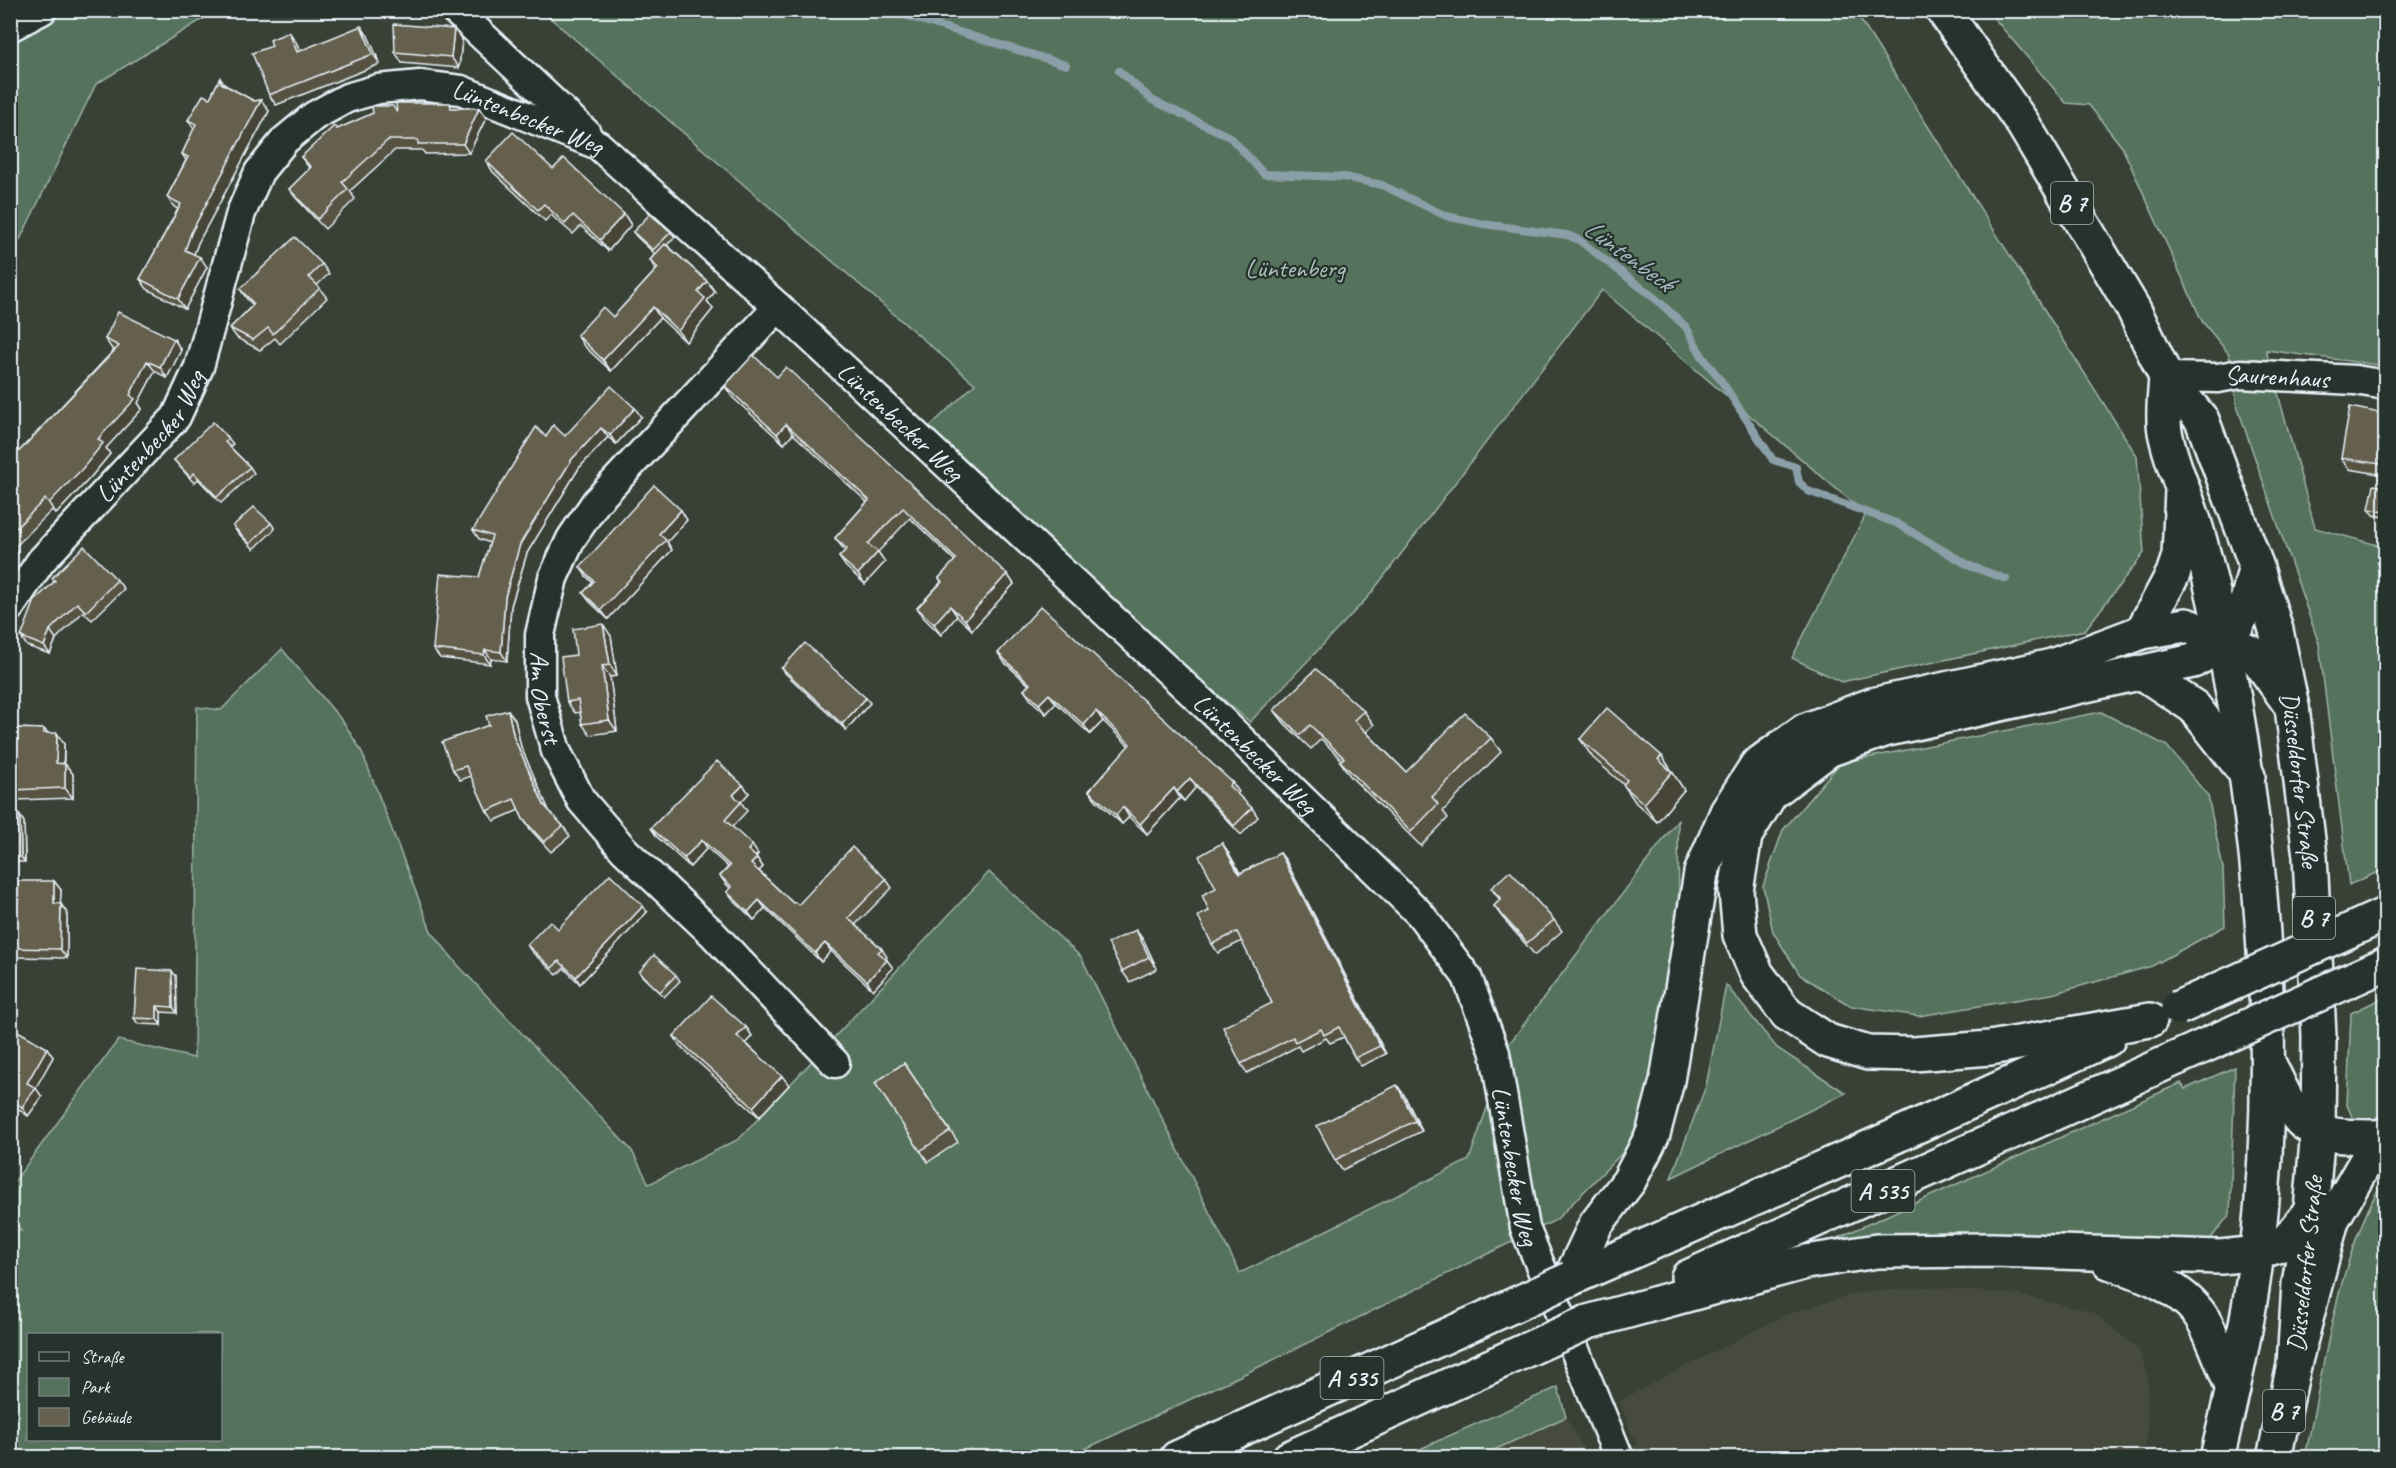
<svg xmlns="http://www.w3.org/2000/svg" width="2396" height="1468" font-family="Caveat,sans-serif">
	<style>
		.built { fill: #464b3e }
		.green { fill: #55735c; stroke: #9eb2aa; stroke-width: 1.5; fill-rule: evenodd }
		.lines { fill: none; stroke-linecap: round; stroke-linejoin: round }
		.stream { stroke: #8a9fa8; stroke-width: 8 }
		.minor-casing { stroke: #e8f1f8; stroke-width: 33 }
		.primary-casing { stroke: #e8f1f8; stroke-width: 38 }
		.motorway-casing { stroke: #e8f1f8; stroke-width: 38 }
		.minor { stroke: #26332d; stroke-width: 28 }
		.primary { stroke: #26332d; stroke-width: 33 }
		.motorway { stroke: #26332d; stroke-width: 33 }
		.motorway-bridge-casing { stroke: #e8f1f8; stroke-width: 38; stroke-linecap: butt }
		.motorway-bridge { stroke: #26332d; stroke-width: 33 }
		.wall { fill: #575343; stroke: #e8f1f8; stroke-width: 1.5 }
		.shaded-wall { fill: #474437; stroke: #e8f1f8; stroke-width: 1.5 }
		.building { fill: #65614e; stroke: #e8f1f8; stroke-width: 1.5 }
		.labels { text-anchor: middle; dominant-baseline: central; stroke-width: 4.5; stroke-linejoin: round; paint-order: stroke }
		.shield { fill: #26332d; stroke: #aeb8bb; stroke-width: 1.5 }
		.shield-label { font-size: 24px; font-weight: bold; fill: #e8f1f8 }
		.street-label { font-size: 26px; fill: #e8f1f8; stroke: #26332d }
		.park-label { font-size: 26px; fill: #adbfba; stroke: #26332d }
		.water-label { font-size: 27px; font-style: italic; fill: #a9bbc2; stroke: #26332d }
	</style>
	<rect width="100%" height="100%" fill="#394137"/>
	<filter id="ink" filterUnits="userSpaceOnUse"><feTurbulence type="fractalNoise" baseFrequency=".0167" numOctaves="2"/><feDisplacementMap in="SourceGraphic" scale="12" xChannelSelector="R" yChannelSelector="G"/><feConvolveMatrix kernelMatrix="1 2 1 2 8 2 1 2 1" color-interpolation-filters="sRGB"/></filter>
	<g filter="url(#ink)">
		<g class="built">
			<path d="M1931,1287L2019,1295L2093,1312L2138,1349L2148,1376L2147,1435L2142,1457H1638L1632,1447L1637,1446L1619,1401L1785,1315L1857,1293Z"/>
			<path d="M1566,1417L1588,1457L1479,1458Z"/>
		</g>
		<g class="green">
			<path d="M11,11H216L96,84L11,258Z"/>
			<path d="M542,11H1855L2137,456L2144,553L2085,630L1841,682L1792,658L1866,514L1602,290L1369,596L1250,722L1180,662L927,429L975,384Z"/>
			<path d="M1988,11H2385V366L2266,350L2315,528L2385,547V869L2349,885L2319,644L2237,406L2229,354L2202,321L2122,147L2089,105L2066,103Z"/>
			<path d="M282,649L344,723L362,752L431,931L457,964L632,1151L649,1184L739,1139L989,872L1081,957L1240,1273L1469,1160L1509,1044L1678,820L1679,916L1656,1051L1633,1142L1556,1220L1261,1366L1068,1457H11L10,1231H21L11,1215V1186L118,1040L194,1058L197,707L221,710ZM28,1334H220V1440H28Z"/>
			<path d="M2101,712L2167,746L2208,796L2223,868L2225,926L2152,966L2052,994L1919,1016L1851,1006L1800,975L1773,932L1763,886L1783,830L1840,763Z"/>
			<path d="M1726,985L1777,1048L1846,1093L1671,1178L1706,1086Z"/>
			<path d="M2385,997V1114L2356,1126L2347,1105L2351,1013Z"/>
			<path d="M2235,1067L2230,1214L2212,1237V1243L1835,1241V1239L2181,1083L2185,1089Z"/>
			<path d="M2385,1177V1457H2305C2325,1363 2336,1261 2385,1177Z"/>
			<path d="M1558,1387L1566,1417L1479,1457H1402Z"/>
		</g>
		<g class="lines">
			<g class="stream">
				<path d="M888,10L1066,65"/>
				<path d="M1119,71L1152,100L1230,137L1264,174L1344,177L1382,185L1446,216L1483,224L1567,235L1579,240L1656,299L1686,327L1702,356L1722,382L1773,460L1796,467L1799,482L1808,491L1896,523L1970,566L2006,579"/>
			</g>
			<defs>
				<g id="minor">
					<path d="M455,10L586,133"/>
					<path d="M10,27L42,10"/>
					<path id="s1" d="M778,307L596,502L571,539L553,578L540,635V696L556,751L581,800L624,850L711,932L835,1063"/>
					<path id="s2" d="M2166,377L2218,378L2240,374L2355,380L2386,385"/>
					<path id="s3" d="M10,607L41,561L176,417L199,367L241,213L259,172L285,140L314,116L347,98L378,89L420,85L461,90L598,145L778,307L1218,717L1420,914L1467,977L1495,1053L1525,1228L1619,1458"/>
				</g>
				<g id="primary">
					<path id="s4" d="M1943,10L2023,124L2134,310L2166,377L2202,420L2256,565L2276,630L2292,707L2310,856L2319,1036L2318,1130L2311,1211L2299,1284L2294,1365L2274,1458"/>
					<path d="M2166,377C2165,395 2162,415 2165,432C2171,463 2185,492 2194,521C2212,579 2223,639 2234,699C2266,881 2278,1067 2257,1252C2249,1321 2233,1390 2217,1458"/>
				</g>
				<g id="motorway">
					<path d="M2142,632L2186,625L2254,654L2292,707"/>
					<path d="M2143,673L2194,707L2248,776"/>
					<path d="M2150,1020L1990,1048L1914,1054L1868,1053L1828,1041L1787,1014L1757,974L1740,935L1736,891L1745,836L1771,793L1828,750L1884,730L2193,661C2242,635 2244,615 2256,565"/>
					<path d="M2268,1062C2277,1080 2285,1100 2297,1116C2314,1139 2355,1137 2380,1137"/>
					<path d="M2109,1262C2141,1273 2177,1285 2198,1312C2211,1328 2224,1368 2233,1389"/>
					<path d="M1688,1277L2177,1058"/>
					<path d="M1570,1279L1596,1224L1629,1181L1653,1134L1667,1081L1701,873L1727,812L1757,765L1804,731L1872,705L2052,666L2142,632L2173,574L2179,556L2182,490"/>
					<path d="M1570,1279L1893,1137L2108,1039"/>
					<path d="M1588,1322L1806,1262L1877,1251L1992,1250L2221,1257L2257,1253L2285,1243L2311,1211"/>
					<path d="M2294,1365L2332,1220L2380,1137L2386,1134"/>
					<path d="M1177,1458L1527,1299"/>
					<path d="M1289,1458L1546,1341"/>
				</g>
			</defs>
			<use href="#minor" class="minor-casing"/>
			<use href="#primary" class="primary-casing"/>
			<use href="#motorway" class="motorway-casing"/>
			<use href="#minor" class="minor"/>
			<use href="#primary" class="primary"/>
			<use href="#motorway" class="motorway"/>
			<defs>
				<g id="motorway-bridge">
					<path d="M2178,1008L2386,914"/>
					<path d="M2177,1058L2386,964"/>
					<path d="M1527,1299L1570,1279"/>
					<path d="M1546,1341L1588,1322"/>
				</g>
			</defs>
			<use href="#motorway-bridge" class="motorway-bridge-casing"/>
			<use href="#motorway-bridge" class="motorway-bridge"/>
		</g>
		<g class="wall">
			<path d="M454,29L462,40L459,68L402,63L395,52Z"/>
			<path d="M289,32L296,42L300,51L368,36L380,64L276,105L269,95L272,46Z"/>
			<path d="M220,78L225,85L254,101L261,100L269,111L198,243L194,254L207,267L185,309L147,289L140,279L178,209L174,207L167,197L186,160L182,154L194,129L188,120L210,98Z"/>
			<path d="M454,108H479L486,118L469,153L425,154L422,150H395L350,191L355,199L325,229L296,198L289,189L310,169L301,157L337,129Z"/>
			<path d="M486,161L553,169L624,214L631,225L608,251L581,226L573,234L551,215L545,221L493,172Z"/>
			<path d="M633,232H671L675,237L667,245L707,281L715,292L707,301L713,309L686,342L660,318L611,371L584,346L577,335L613,317L656,270L650,260L655,254L637,237Z"/>
			<path d="M322,264L329,274L317,285L327,298L280,344L275,338L260,350L237,338L230,328L253,305L247,299L240,289Z"/>
			<path d="M105,339H174L181,350L167,378L155,371L138,403L142,409L106,448L110,454L90,478L56,514L52,510L15,547L18,552L10,560V461L114,350L112,349Z"/>
			<path d="M777,377L1007,574L1014,584L972,630L957,616L941,635L924,618L917,608L941,582L939,578L955,561L910,518L878,552L885,562L865,584L846,567L839,557L845,551L835,538L867,502L793,434L784,444L732,397L725,386Z"/>
			<path d="M2385,414V475L2349,469L2341,458Z"/>
			<path d="M641,417L616,444L608,437L579,468L527,553L511,606L507,661L491,659L490,664L440,658L433,649L479,577L490,543L479,539L473,530L546,437L565,436Z"/>
			<path d="M229,439L233,444L230,447L250,467L254,473L221,503L198,479L194,483L174,460Z"/>
			<path d="M2385,487V517L2373,515L2369,509Z"/>
			<path d="M687,520L667,542L672,550L608,619L590,602L583,593L593,583L586,576L580,567Z"/>
			<path d="M271,523L275,529L254,549L237,532L233,526Z"/>
			<path d="M52,578L117,580L124,589L92,620L83,612L56,639L50,654L27,646L21,637L54,581Z"/>
			<path d="M611,636L617,676L610,677L617,731L590,735L582,724L580,712L575,713L567,702L576,655Z"/>
			<path d="M998,653L1232,782L1239,792L1237,794L1252,808L1258,817L1241,835L1196,787L1184,801L1180,798L1147,834L1129,817L1122,824L1096,800L1089,791L1129,746L1103,721L1090,734L1056,703L1046,714L1031,700L1024,690L1029,685L1005,663Z"/>
			<path d="M782,668L870,703L846,730L786,674Z"/>
			<path d="M508,710L515,720L521,747L549,811L563,826L570,836L551,852L530,829L523,819L519,810L494,821L487,811L471,776L460,780L453,770L489,725Z"/>
			<path d="M1274,710L1364,711L1374,725L1366,732L1406,772L1491,738L1501,752L1443,811L1448,818L1421,846L1350,776L1340,761L1342,760L1321,739L1311,749L1285,724Z"/>
			<path d="M10,728L44,729L48,733L64,744V764H65L73,774V798L16,800L10,792Z"/>
			<path d="M1580,739L1662,756L1684,790L1657,822L1636,803L1623,784L1593,758Z"/>
			<path d="M743,785L749,793L741,802L747,811L732,827L758,854L756,857L763,867L759,871L793,903L798,905L886,879L892,888L855,925L882,949L887,957L886,959L893,968L873,990L831,951L821,962L765,908L754,920L733,900L727,892L730,888L726,884L720,876L728,867L707,848L690,867L657,837L651,828Z"/>
			<path d="M10,816H20L24,822L25,862H10Z"/>
			<path d="M1222,843L1228,852L1240,873L1280,853L1286,861L1386,1054L1361,1066L1355,1058L1344,1037L1330,1043L1326,1038L1301,1051L1298,1046L1247,1073L1241,1064L1272,1003L1242,941L1218,953L1212,944L1216,888Z"/>
			<path d="M54,881L61,890L60,903L67,913V958L13,957L10,953V903H18Z"/>
			<path d="M1491,888L1554,920L1562,931L1535,955L1502,917L1494,906L1500,900Z"/>
			<path d="M647,912L580,984L564,968L557,975L532,952L527,945L558,929Z"/>
			<path d="M1144,941L1157,969L1130,982L1122,971Z"/>
			<path d="M639,972L676,975L680,981L664,997L643,977Z"/>
			<path d="M176,976L177,1013L161,1012V1025L138,1024L134,1018Z"/>
			<path d="M10,1027L47,1048L53,1057L35,1088L42,1097L28,1116L11,1104L10,1106Z"/>
			<path d="M746,1027L752,1036L746,1043L789,1085L759,1117L680,1046L674,1036Z"/>
			<path d="M904,1063L958,1142L928,1162L875,1083Z"/>
			<path d="M1404,1095L1422,1131L1342,1170L1335,1160Z"/>
		</g>
		<g class="shaded-wall">
			<path d="M361,26L368,36L380,64L373,54Z"/>
			<path d="M454,29L462,40L459,68L451,57Z"/>
			<path d="M289,32L296,42L304,62L297,52Z"/>
			<path d="M261,100L269,111L198,243L192,260L185,250L191,233Z"/>
			<path d="M479,108L486,118L469,153L463,144Z"/>
			<path d="M624,214L631,225L608,251L600,240Z"/>
			<path d="M200,257L207,267L185,309L178,299Z"/>
			<path d="M707,281L715,292L707,301L713,309L686,342L678,331L698,292Z"/>
			<path d="M653,307L660,318L611,371L603,360Z"/>
			<path d="M174,339L181,350L167,378L160,367Z"/>
			<path d="M147,361L155,371L138,403L142,409L106,448L110,454L90,478L56,514L49,503L98,439L130,395Z"/>
			<path d="M635,408L641,417L616,444L610,435Z"/>
			<path d="M786,424L793,434L784,444L777,434Z"/>
			<path d="M601,428L608,437L579,468L527,553L511,606L507,661L501,652L505,597L520,544L572,459Z"/>
			<path d="M2385,430V473L2380,464Z"/>
			<path d="M681,510L687,520L667,542L672,550L608,619L601,610L659,534Z"/>
			<path d="M11,541L18,552L10,560V542Z"/>
			<path d="M878,552L885,562L865,584L858,574Z"/>
			<path d="M1007,574L1014,584L972,630L965,620Z"/>
			<path d="M950,606L957,616L941,635L934,624Z"/>
			<path d="M603,624L611,636L617,676L610,665Z"/>
			<path d="M50,630L56,639L50,654L44,646Z"/>
			<path d="M485,650L491,659L490,664L484,655Z"/>
			<path d="M602,666L610,677L617,731L609,720Z"/>
			<path d="M1049,694L1056,703L1046,714L1039,704Z"/>
			<path d="M866,698L870,703L846,730L842,724Z"/>
			<path d="M508,710L515,720L521,747L551,815L544,805L514,738Z"/>
			<path d="M1096,711L1103,721L1090,734L1084,725Z"/>
			<path d="M57,733L64,744L63,774L56,763Z"/>
			<path d="M1662,756L1684,790L1657,822L1644,804L1658,759Z"/>
			<path d="M65,764L73,774V798L65,788Z"/>
			<path d="M1190,778L1196,787L1184,801L1177,792Z"/>
			<path d="M743,785L749,793L739,804L733,795Z"/>
			<path d="M1174,788L1180,798L1147,834L1140,824Z"/>
			<path d="M1123,807L1129,817L1122,824L1116,815Z"/>
			<path d="M20,816L24,822L25,862L21,857Z"/>
			<path d="M702,840L707,848L690,867L684,858Z"/>
			<path d="M1222,843L1228,852L1245,882L1239,874Z"/>
			<path d="M752,845L758,854L754,858L748,850Z"/>
			<path d="M1280,853L1286,861L1386,1054L1380,1046Z"/>
			<path d="M757,858L763,867L757,873L751,864Z"/>
			<path d="M54,881L61,890L60,913L54,903Z"/>
			<path d="M759,900L765,908L754,920L748,912Z"/>
			<path d="M61,904L67,913V958L60,949Z"/>
			<path d="M643,906L647,912L580,984L576,977Z"/>
			<path d="M1136,930L1144,941L1157,969L1149,957Z"/>
			<path d="M825,943L831,951L821,962L815,953Z"/>
			<path d="M887,960L893,968L873,990L867,981Z"/>
			<path d="M172,971L176,976L177,1013L173,1007Z"/>
			<path d="M157,1006L161,1012V1025L157,1019Z"/>
			<path d="M746,1027L752,1036L744,1045L737,1036Z"/>
			<path d="M47,1048L53,1057L34,1091L36,1088L42,1097L28,1116L22,1107L27,1083Z"/>
			<path d="M782,1076L789,1085L759,1117L753,1107Z"/>
			<path d="M1397,1085L1404,1095L1422,1131L1415,1121Z"/>
		</g>
		<g class="building">
			<path d="M394,24L454,29L451,57L395,52Z"/>
			<path d="M361,26L373,54L269,95L252,53L272,46L270,40L289,32L297,52Z"/>
			<path d="M220,78L221,83L254,101L261,100L191,233L185,250L200,257L178,299L140,279L181,204L167,197L188,157L182,154L196,124L188,120L203,95L210,98Z"/>
			<path d="M396,103H450L451,108H479L463,144H418V140H388L342,182L348,189L318,219L289,189L311,167L301,157L334,126L337,129L373,113L372,106H393L397,113Z"/>
			<path d="M513,132L553,169L564,158L624,214L600,240L573,215L565,224L544,204L538,210L486,161Z"/>
			<path d="M650,214L671,232L653,250L633,232Z"/>
			<path d="M295,237L322,264L309,277L320,288L273,334L268,328L253,340L230,328L254,304L240,289Z"/>
			<path d="M665,244L707,281L698,292L705,298L678,331L653,307L603,360L577,335L603,307L613,317L658,268L650,260Z"/>
			<path d="M118,312L174,339L160,367L147,361L130,395L135,399L98,439L103,443L83,468L49,503L45,499L10,534V461L119,346L105,339Z"/>
			<path d="M753,355L777,377L786,367L1007,574L965,620L950,606L934,624L917,608L942,582L939,578L956,559L903,508L868,544L878,552L858,574L839,557L847,549L835,538L869,500L786,424L777,434L725,386Z"/>
			<path d="M611,386L635,408L610,435L601,428L572,459L520,544L505,597L501,652L485,650L484,655L433,649L440,574L479,577L492,536L473,530L536,427L546,437L553,425L565,436Z"/>
			<path d="M2350,407L2385,414V430L2380,464L2341,458Z"/>
			<path d="M213,422L229,439L225,442L250,467L217,497L194,473L190,477L174,460Z"/>
			<path d="M654,485L681,510L659,534L666,540L601,610L583,593L594,581L580,567Z"/>
			<path d="M2374,485L2385,487V512L2369,509Z"/>
			<path d="M254,507L271,523L250,544L233,526Z"/>
			<path d="M84,546L117,580L86,612L77,603L50,630L44,646L21,637L35,600L55,581L52,578Z"/>
			<path d="M1041,606L1232,782L1229,786L1252,808L1234,826L1190,778L1177,792L1174,788L1140,824L1123,807L1116,815L1089,791L1130,744L1096,711L1084,725L1049,694L1039,704L1024,690L1030,684L998,653Z"/>
			<path d="M603,624L610,665L602,666L609,720L582,724L578,700L567,702L561,657L576,655L573,629Z"/>
			<path d="M805,643L866,698L842,724L782,668Z"/>
			<path d="M1316,669L1364,711L1354,720L1406,772L1465,713L1491,738L1432,797L1438,804L1411,832L1340,761L1344,758L1310,725L1300,735L1274,710Z"/>
			<path d="M1607,708L1662,756L1658,759L1672,772L1644,804L1623,785L1627,780L1580,739Z"/>
			<path d="M508,710L514,738L544,805L563,826L544,842L523,819L514,799L487,811L466,766L453,770L442,742L489,725L486,716Z"/>
			<path d="M10,728L44,729V733H57L56,763L65,764V788L10,790Z"/>
			<path d="M717,761L743,785L733,795L741,802L725,820L752,845L748,850L757,858L751,864L793,903L795,902L798,905L852,847L886,879L848,918L882,949L878,952L887,960L867,981L825,943L815,953L759,900L748,912L727,892L732,887L720,876L730,866L702,840L684,858L651,828Z"/>
			<path d="M10,816H20L21,857H10Z"/>
			<path d="M1222,843L1239,874L1280,853L1380,1046L1355,1058L1339,1027L1324,1035L1321,1029L1295,1042L1293,1037L1241,1064L1223,1027L1272,1003L1237,932L1212,944L1198,916L1209,911L1202,895L1216,888L1199,856Z"/>
			<path d="M1510,871L1554,920L1527,943L1494,906L1501,899L1491,888Z"/>
			<path d="M610,874L643,906L576,977L559,961L552,968L527,945L550,921L558,929Z"/>
			<path d="M18,881H54V903L61,904L60,949L10,948V903H18Z"/>
			<path d="M1136,930L1149,957L1122,971L1108,943Z"/>
			<path d="M654,955L676,975L660,992L639,972Z"/>
			<path d="M137,969L172,971L173,1007L157,1006V1019L134,1018Z"/>
			<path d="M711,996L746,1027L737,1036L782,1076L753,1107L674,1036Z"/>
			<path d="M10,1027H11L47,1048L27,1083L36,1088L22,1107L10,1099Z"/>
			<path d="M904,1063L950,1131L920,1151L875,1083Z"/>
			<path d="M1397,1085L1415,1121L1335,1160L1317,1126Z"/>
		</g>
	</g>
	<g class="labels">
		<g class="shield">
			<rect x="2051" y="182" width="42" height="42" rx="4.5"/>
			<rect x="2293" y="897" width="42" height="42" rx="4.5"/>
			<rect x="1851.5" y="1170" width="63" height="42" rx="4.5"/>
			<rect x="1320.5" y="1357" width="63" height="42" rx="4.5"/>
			<rect x="2263" y="1390" width="42" height="42" rx="4.5"/>
		</g>
		<g class="shield-label">
			<text x="2072" y="203">B 7</text>
			<text x="2314" y="918">B 7</text>
			<text x="1883" y="1191">A 535</text>
			<text x="1352" y="1378">A 535</text>
			<text x="2284" y="1411">B 7</text>
		</g>
		<g class="street-label">
			<text stroke="none"><textPath href="#s3" startOffset="816">Lüntenbecker Weg</textPath></text>
			<text stroke="none"><textPath href="#s2" startOffset="111">Saurenhaus</textPath></text>
			<text stroke="none"><textPath href="#s3" startOffset="1302">Lüntenbecker Weg</textPath></text>
			<text stroke="none"><textPath href="#s3" startOffset="222">Lüntenbecker Weg</textPath></text>
			<text stroke="none"><textPath href="#s1" startOffset="476">Am Oberst</textPath></text>
			<text stroke="none"><textPath href="#s3" startOffset="1788">Lüntenbecker Weg</textPath></text>
			<text stroke="none"><textPath href="#s4" startOffset="861">Düsseldorfer Straße</textPath></text>
			<text stroke="none"><textPath href="#s3" startOffset="2292">Lüntenbecker Weg</textPath></text>
			<text transform="translate(2305 1264) rotate(-84)">Düsseldorfer Straße</text>
		</g>
		<g class="park-label">
			<text x="1295" y="268">Lüntenberg</text>
		</g>
		<g class="water-label">
			<text transform="translate(1629 255) rotate(36)">Lüntenbeck</text>
		</g>
	</g>
	<rect width="2396" height="1468" fill="none" stroke="#26332d" stroke-width="36"/>
	<rect x="18" y="18" width="2360" height="1432" fill="none" stroke="#e8f1f8" stroke-width="2" filter="url(#ink)"/>
	<rect x="27" y="1333" width="195" height="108" fill="#26332d" stroke="#747f7e" stroke-width="1.5"/>
	<rect x="39" y="1352" width="30" height="9" fill="#26332d" stroke="#747f7e" stroke-width="1.5"/>
	<text x="81" y="1363" font-size="18" fill="#e8f1f8">Straße</text>
	<rect x="39" y="1378" width="30" height="18" fill="#55735c" stroke="#747f7e" stroke-width="1.5"/>
	<text x="81" y="1393" font-size="18" fill="#e8f1f8">Park</text>
	<rect x="39" y="1408" width="30" height="18" fill="#65614e" stroke="#747f7e" stroke-width="1.5"/>
	<text x="81" y="1423" font-size="18" fill="#e8f1f8">Gebäude</text>
</svg>
